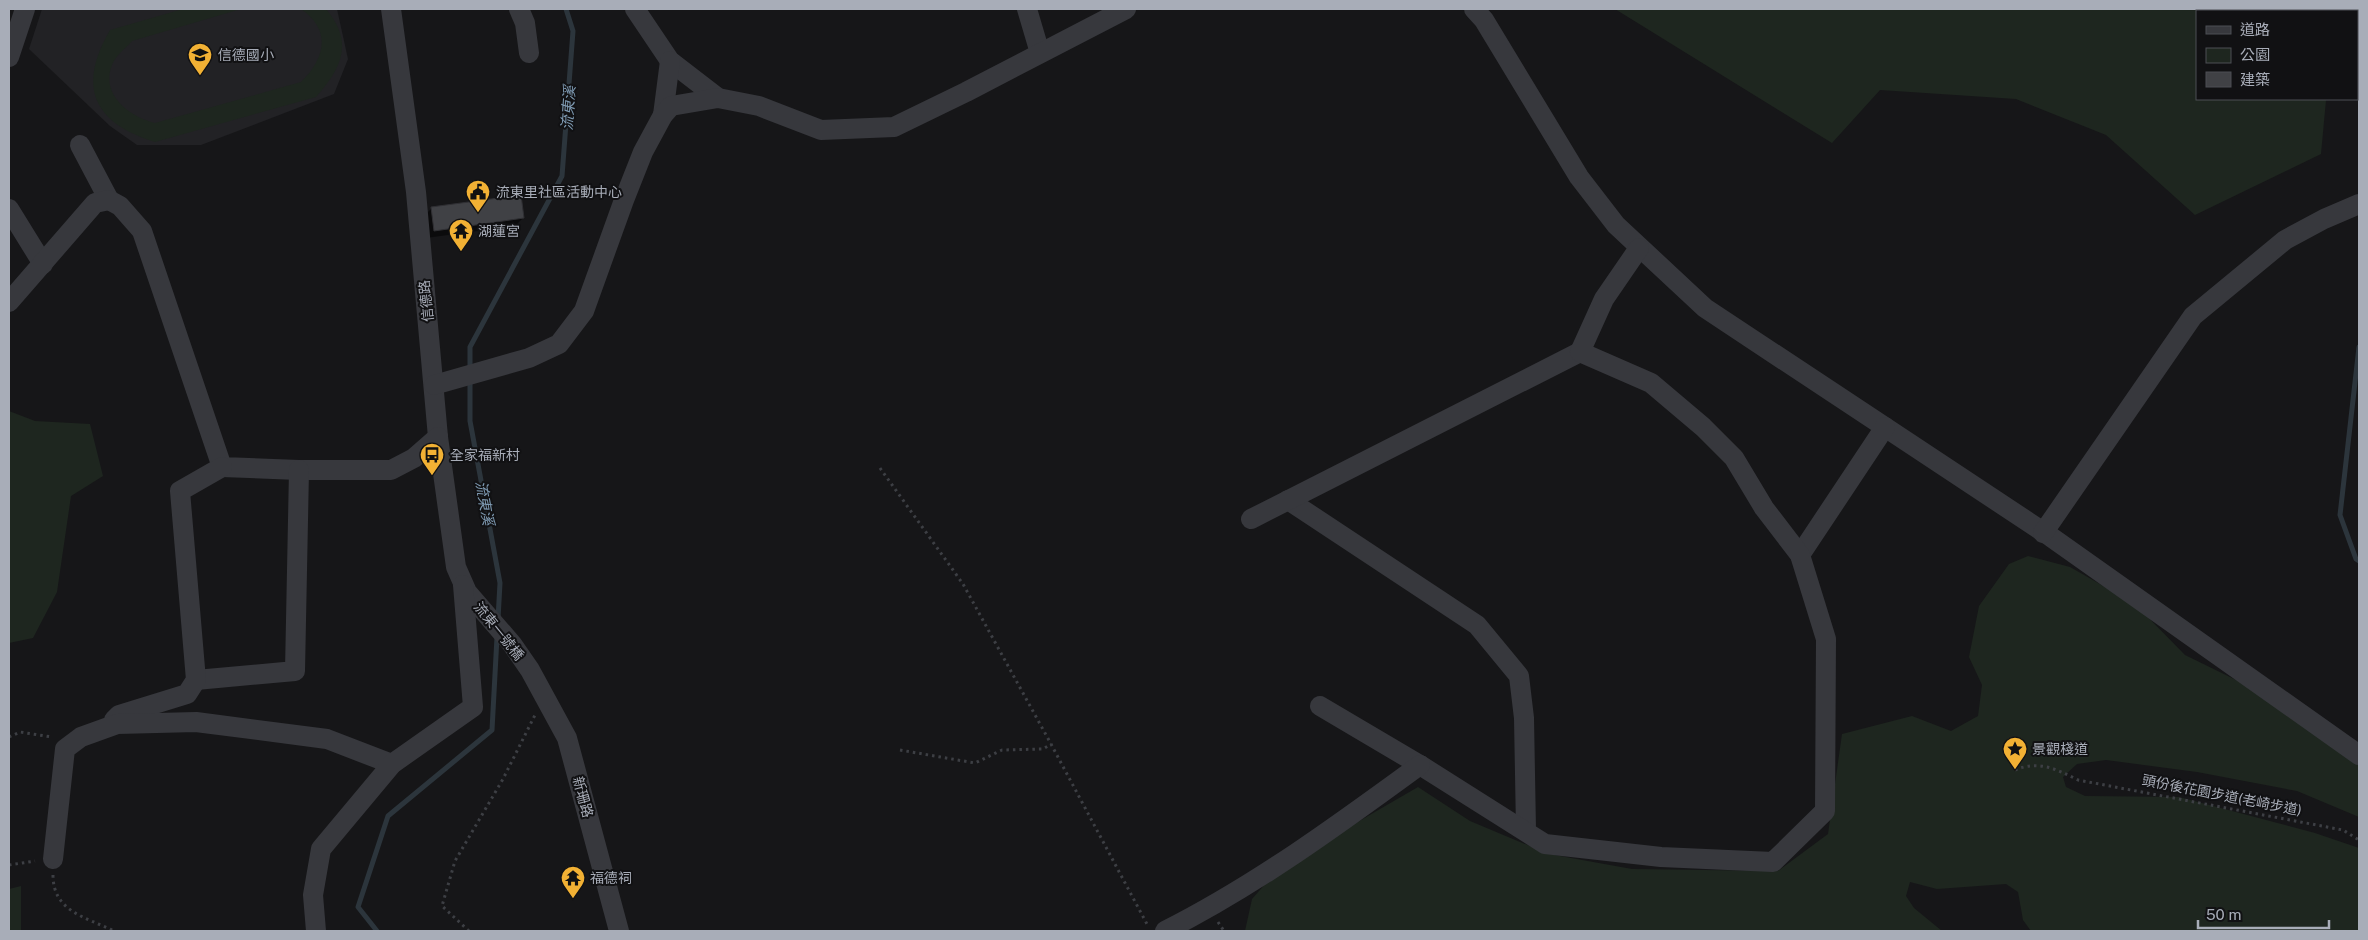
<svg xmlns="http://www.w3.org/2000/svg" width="2368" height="940" font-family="'Public Sans','Noto Sans TC',sans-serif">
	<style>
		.built { fill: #222225 }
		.green { fill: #1e261f }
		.shadow { fill: #0007 }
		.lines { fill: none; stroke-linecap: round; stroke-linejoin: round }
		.stream { stroke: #2c353c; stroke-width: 5 }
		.building { fill: #404145; stroke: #303034 }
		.path { stroke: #3d3f44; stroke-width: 3; stroke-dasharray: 2.5 4; stroke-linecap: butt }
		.minor { stroke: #37383d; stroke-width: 20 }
		.labels { text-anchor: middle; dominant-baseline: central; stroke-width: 4; stroke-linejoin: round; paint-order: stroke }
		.poi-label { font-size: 14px; fill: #a8adb8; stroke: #111113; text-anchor: start }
		.street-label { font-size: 14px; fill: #a8adb8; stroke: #111113 }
		.water-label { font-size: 15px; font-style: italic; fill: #7f9bb3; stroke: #111113 }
	</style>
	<rect width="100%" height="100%" fill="#161618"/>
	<path class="built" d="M42,9H337L348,59L334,94L201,145H137L110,126L29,49Z"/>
	<g class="green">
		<path d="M183,9H241L132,41C126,48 115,56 112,65C100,95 130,117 155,123L301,82C325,59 332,30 301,9H326C354,42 342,68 316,97L155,142C93,123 77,87 110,30Z"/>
		<path d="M1615,9H2231L2230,11H2197V99L2326,100L2321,154L2195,215L2106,135L2016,99L1880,90L1832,143Z"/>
		<path d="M9,411L35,421L90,424L103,476L71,496L57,592L33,638L9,643Z"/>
		<path d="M2028,556L2070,567L2135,604L2185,655L2281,702L2359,756V817L2297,791L2197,772L2106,760L2077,764L2063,777L2066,787L2085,796L2179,797L2315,833L2359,848V931H2031L2023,920L2018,892L2006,884L1937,889L1910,882L1906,896L1914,908L1942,931H1245L1252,899L1280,867L1418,787L1470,821L1549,854L1632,869L1778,871L1828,834L1842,734L1912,716L1951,731L1978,716L1982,685L1969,657L1979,606L2009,564Z"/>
		<path d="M21,886V931H9V889Z"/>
	</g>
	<path class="shadow" d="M432,208L523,218L515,226L426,238L424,216Z"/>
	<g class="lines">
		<g class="stream">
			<path d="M2308,9L2311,11"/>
			<path d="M2357,71L2359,75"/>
			<path d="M2359,347L2340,515L2356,559L2359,561"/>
			<path d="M470,369V347L562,176L573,31L566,9"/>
			<path d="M470,380V421L500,583L498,619"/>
			<path d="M377,931L358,907L388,816L492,730L497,637"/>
		</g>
	</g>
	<path class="building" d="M521,195L524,218L434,231L431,207Z"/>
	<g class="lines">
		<g class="path">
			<path d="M880,468L963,584L1051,744L1148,926"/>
			<path d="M9,737L20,732L52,737"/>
			<path d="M900,750L975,763L1002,750L1043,749L1051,744"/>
			<path d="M2015,770C2039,760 2056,769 2078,780L2343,830L2359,840"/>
			<path d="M9,865L35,861"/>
			<path d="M53,875C53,912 86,917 114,931"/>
			<path d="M1218,922L1224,931"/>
			<path d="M469,931L442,906L455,861L503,779L535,715"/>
		</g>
		<g class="minor">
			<path d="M391,9L416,192L438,437L456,567L467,592L512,644L530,670L567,738L619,931"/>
			<path d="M519,9L525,23L529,53"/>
			<path d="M635,9L670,61L718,98"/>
			<path d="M1027,9L1040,53"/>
			<path d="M1474,9L1484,20L1579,177L1616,225L1705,308L2051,537L2359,755"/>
			<path d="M9,57L25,9"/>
			<path d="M663,115L670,61"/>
			<path d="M80,145L109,200"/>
			<path d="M9,209L43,264"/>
			<path d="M9,302L95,203L109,200L120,206L142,231L222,467L299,470H391L414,458L438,437"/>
			<path d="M434,385L529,358L559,344L584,311L624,200L643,152L663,115L671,106L718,98L759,106L821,130L894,127L966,92L1126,9"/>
			<path d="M1288,500L1477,625L1519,676L1524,718L1526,830"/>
			<path d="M1251,519L1580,352"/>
			<path d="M2043,533L2193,316L2285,240L2324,219L2359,204"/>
			<path d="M1800,555L1885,427"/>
			<path d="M196,680L295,671L299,470"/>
			<path d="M1320,706L1420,765L1545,844L1661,857L1773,862L1825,811L1826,639L1800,555L1764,508L1734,458L1703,427L1651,383L1580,352L1604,299L1639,248"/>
			<path d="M114,720L119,715L187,694L196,680L180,491L222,467"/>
			<path d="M53,859L65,749L81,737L117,724L196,722L327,739L392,764"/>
			<path d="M316,931L313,895L321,849L392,764L473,707L463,585"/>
			<path d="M1165,931C1256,885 1338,825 1420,765"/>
		</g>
	</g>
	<defs>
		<symbol id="school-pin" viewBox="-11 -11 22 30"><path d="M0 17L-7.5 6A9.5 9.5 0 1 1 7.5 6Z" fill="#f2b134" stroke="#111113"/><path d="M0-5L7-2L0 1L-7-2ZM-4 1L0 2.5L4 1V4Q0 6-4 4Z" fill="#111"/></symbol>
		<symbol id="civic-pin" viewBox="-11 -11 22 30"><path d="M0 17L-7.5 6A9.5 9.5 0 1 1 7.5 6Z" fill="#f2b134" stroke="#111113"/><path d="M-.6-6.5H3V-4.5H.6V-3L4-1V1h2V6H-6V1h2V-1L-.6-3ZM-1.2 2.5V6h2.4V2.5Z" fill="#111"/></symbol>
		<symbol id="temple-pin" viewBox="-11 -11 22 30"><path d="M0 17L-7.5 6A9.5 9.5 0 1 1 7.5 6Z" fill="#f2b134" stroke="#111113"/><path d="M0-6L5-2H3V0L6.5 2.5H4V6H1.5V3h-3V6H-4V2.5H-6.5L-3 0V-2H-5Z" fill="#111"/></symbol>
		<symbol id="bus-pin" viewBox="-11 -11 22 30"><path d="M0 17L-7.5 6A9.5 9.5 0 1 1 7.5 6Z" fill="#f2b134" stroke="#111113"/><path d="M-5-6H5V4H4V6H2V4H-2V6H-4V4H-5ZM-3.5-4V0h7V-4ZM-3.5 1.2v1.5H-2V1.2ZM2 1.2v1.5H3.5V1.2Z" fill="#111"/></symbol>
		<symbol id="sight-pin" viewBox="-11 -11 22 30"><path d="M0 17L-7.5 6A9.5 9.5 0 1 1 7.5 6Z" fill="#f2b134" stroke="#111113"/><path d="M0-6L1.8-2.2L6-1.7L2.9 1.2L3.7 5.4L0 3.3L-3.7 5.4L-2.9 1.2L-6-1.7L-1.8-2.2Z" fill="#111"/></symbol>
	</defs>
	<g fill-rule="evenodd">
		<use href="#school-pin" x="186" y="41" width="28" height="38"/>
		<use href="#civic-pin" x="464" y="178" width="28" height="38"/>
		<use href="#temple-pin" x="447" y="217" width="28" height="38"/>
		<use href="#bus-pin" x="418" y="441" width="28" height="38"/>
		<use href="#sight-pin" x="2001" y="735" width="28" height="38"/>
		<use href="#temple-pin" x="559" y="864" width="28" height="38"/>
	</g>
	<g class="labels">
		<g class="poi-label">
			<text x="218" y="55">信德國小</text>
			<text x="496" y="192">流東里社區活動中心</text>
			<text x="478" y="231">湖蓮宮</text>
			<text x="450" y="455">全家福新村</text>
			<text x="2032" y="749">景觀棧道</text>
			<text x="590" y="878">福德祠</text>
		</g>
		<g class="street-label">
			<text transform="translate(426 301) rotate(-96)">信德路</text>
			<text transform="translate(499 631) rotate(51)">流東一號橋</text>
			<text transform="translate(2222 795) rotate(11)">頭份後花園步道(老崎步道)</text>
			<text transform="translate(583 797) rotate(75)">新珊路</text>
		</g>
		<g class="water-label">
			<text transform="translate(568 108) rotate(-86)">流東溪</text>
			<text transform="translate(485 503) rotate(80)">流東溪</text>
		</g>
	</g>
	<rect width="2368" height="940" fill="none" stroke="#a8adb8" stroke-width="20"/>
	<rect x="2196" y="10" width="162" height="90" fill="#111113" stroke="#4d4f55"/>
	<rect x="2206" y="26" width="25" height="8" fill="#37383d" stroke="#4d4f55"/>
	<text x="2240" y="35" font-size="15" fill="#a8adb8">道路</text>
	<rect x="2206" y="48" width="25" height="15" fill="#1e261f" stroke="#4d4f55"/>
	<text x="2240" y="60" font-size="15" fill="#a8adb8">公園</text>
	<rect x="2206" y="72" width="25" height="15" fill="#404145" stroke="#4d4f55"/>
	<text x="2240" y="85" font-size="15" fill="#a8adb8">建築</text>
	<path d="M2198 920v8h131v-8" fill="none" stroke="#a8adb8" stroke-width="2.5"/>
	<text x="2206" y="920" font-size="15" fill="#a8adb8" stroke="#111113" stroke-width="4" paint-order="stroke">50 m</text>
</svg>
